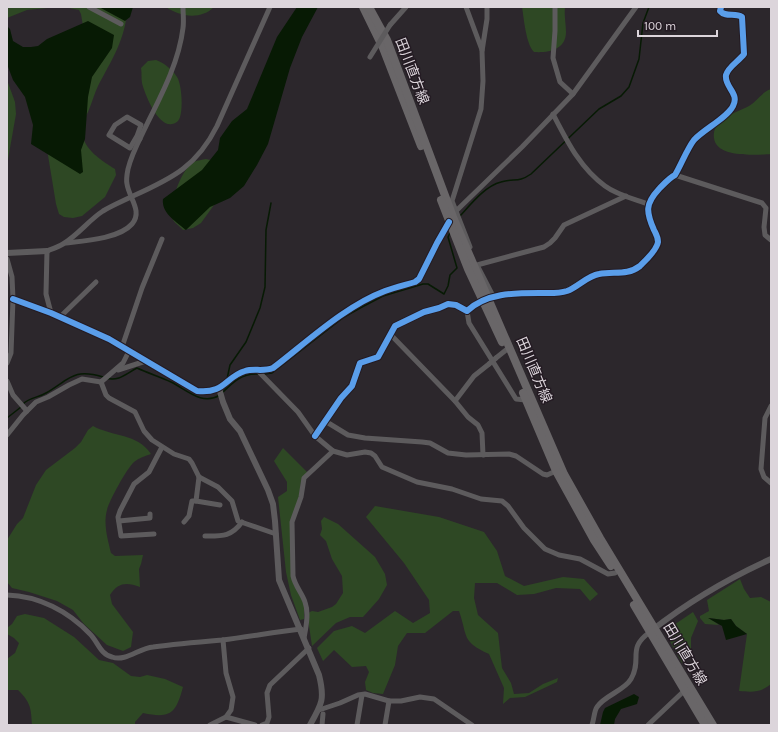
<svg xmlns="http://www.w3.org/2000/svg" width="778" height="732" font-family="Karla,'Noto Sans JP',sans-serif">
	<style>
		.green { fill: #2e4824 }
		.water { fill: #071a04 }
		.lines { fill: none; stroke-linecap: round; stroke-linejoin: round }
		.stream { stroke: #071a04; stroke-width: 1.5 }
		.minor { stroke: #5d5b5d; stroke-width: 5 }
		.tertiary { stroke: #5d5b5d; stroke-width: 6 }
		.primary { stroke: #696668; stroke-width: 8 }
		.minor-bridge { stroke: #5d5b5d; stroke-width: 5 }
		.cycleway-casing { stroke: #241b23; stroke-width: 8 }
		.cycleway { stroke: #5a9eea; stroke-width: 6 }
		.labels { text-anchor: middle; dominant-baseline: central; stroke-width: 3; stroke-linejoin: round; paint-order: stroke }
		.street-label { font-size: 14px; fill: #dcd5db; stroke: #241b23 }
	</style>
	<rect width="100%" height="100%" fill="#2c272c"/>
	<g class="green">
		<path d="M7,7H58L27,10L7,18Z"/>
		<path d="M64,7H127C127,37 111,61 98,86C94,94 92,103 88,112C85,118 81,124 82,132C83,149 102,161 115,169L116,175L105,197L82,216L73,218L64,217L59,214L56,204L46,143L83,26L81,14L79,10Z"/>
		<path d="M166,7H214C201,20 180,17 166,7Z"/>
		<path d="M522,7H565C564,15 566,24 566,32C566,50 548,53 534,52C526,44 524,19 522,7Z"/>
		<path d="M156,60C164,63 172,69 177,77C182,84 184,115 178,121C161,136 145,95 142,83C141,78 142,73 141,68L148,61Z"/>
		<path d="M7,80L15,102L16,114L7,165Z"/>
		<path d="M771,89V154C756,155 716,158 714,138C713,132 715,127 720,122C727,114 740,111 749,106C757,101 762,92 771,89Z"/>
		<path d="M206,159L219,162L223,188L214,205L201,223L193,228L183,230C180,226 174,223 172,218C169,204 181,169 194,162C198,160 202,160 206,159Z"/>
		<path d="M93,426C113,437 137,433 151,454C145,456 139,458 134,462C127,468 109,501 107,510C103,524 108,540 111,553L115,556L143,555L141,564L139,569L140,587C127,582 118,582 110,595L112,604L133,632L131,647L123,651L107,645L84,624L73,610L57,601L29,592L12,588L7,582V540L17,524L23,518L36,485L46,470L75,448L81,442L88,430Z"/>
		<path d="M283,448L307,472L301,481L299,500L290,522L292,576L304,603V619L300,620L291,595L286,572L278,497L287,491V482L274,461Z"/>
		<path d="M375,506L439,517L484,532L497,551L505,576L524,586L563,577L584,579L598,594L590,601L580,589L556,588L534,594L517,595L497,583H475L474,598L478,615L498,633L502,668L511,683L514,694L529,693L543,684L558,678L557,682L525,697L510,698L503,704L504,688L489,654C461,641 468,637 459,611H453L425,633H407L398,646L395,665L383,694L373,693L366,690L365,682L369,672L366,666L352,667L334,650L323,661L317,648L334,631L352,626L365,633L395,611L413,623L430,613L429,600L404,563L366,517Z"/>
		<path d="M324,517L338,524L375,557L385,574L387,585L379,599L363,617H350L336,623L312,646L308,619V613L312,611L318,612L332,607L336,604L343,593L342,576L332,559L326,541L320,535L322,529L321,521Z"/>
		<path d="M740,579L744,589L750,598L761,597L771,602V684C760,693 752,692 739,691L747,634L736,626L731,619L724,620L709,618L719,625L705,624L700,618V616L709,611L707,600Z"/>
		<path d="M693,612L698,621L691,638V653L682,663L666,634L668,629Z"/>
		<path d="M25,614L44,618L74,637L99,660L113,663L131,676L140,677L147,675L165,679L183,687C176,713 171,719 143,713L135,722V725H32C31,708 31,703 18,690H7V659L15,653L19,643L14,638L7,634V628L12,624L17,616Z"/>
	</g>
	<g class="water">
		<path d="M99,7H133L130,17L125,21Z"/>
		<path d="M297,7H318L302,37L290,68L268,144L257,165L244,186L230,198L210,207L186,230C177,222 161,213 163,199L202,170L218,150L220,138L232,121L247,109L277,37Z"/>
		<path d="M88,21L114,35L112,48L92,77L88,97L85,139L81,150L83,172L80,174L31,144L33,125L25,97L13,80L7,64V26L10,29L13,41L23,47H31L38,46L47,39Z"/>
		<path d="M708,618L724,620L731,619L736,626L747,634L726,640L722,626Z"/>
		<path d="M634,694L639,697L637,704L621,709L615,719L614,725H600L603,712L605,708Z"/>
	</g>
	<g class="lines">
		<g class="stream">
			<path d="M460,216C471,204 485,186 501,182C515,178 518,183 531,174L599,109L621,96L629,87L639,59L643,23L649,7"/>
			<path d="M264,374L272,373L344,317L362,307L383,296L423,284H428L444,294L448,286L450,275L457,268L448,237L450,233"/>
			<path d="M106,378C118,382 126,374 137,368C148,373 160,377 171,382C187,390 202,406 220,395"/>
			<path d="M227,379L230,365L246,342L260,308L265,287L266,230L271,203"/>
			<path d="M222,393C233,382 242,373 258,374"/>
			<path d="M23,404C30,397 38,398 46,393C70,379 73,368 103,377"/>
			<path d="M7,418L21,407"/>
		</g>
		<g class="minor">
			<path d="M89,7L121,24"/>
			<path d="M466,7L482,50"/>
			<path d="M555,7V31L553,58L560,82L573,94"/>
			<path d="M390,25L406,7"/>
			<path d="M553,114C567,141 580,168 605,186C617,195 634,199 648,204"/>
			<path d="M137,136L130,148L109,135L115,125L127,117L141,125L137,136L140,139"/>
			<path d="M675,175L762,203L766,208L764,227L765,235L771,240"/>
			<path d="M456,211L522,147L573,94L636,7"/>
			<path d="M66,243C83,241 119,239 132,224C143,211 129,198 127,184C126,180 127,174 128,169C132,152 141,137 148,122C163,92 179,61 183,28C184,21 183,14 183,7"/>
			<path d="M470,247L452,201L481,109L483,81L482,51L487,19V7"/>
			<path d="M7,259L12,277L13,299L11,353L7,363"/>
			<path d="M477,265L544,247L550,243L555,238L564,225L626,196"/>
			<path d="M478,267L493,296"/>
			<path d="M490,298C509,290 537,296 557,293C573,291 583,277 599,274C613,271 627,276 640,266C646,261 657,250 658,242C659,238 656,234 655,230C646,212 645,204 659,189C664,184 669,178 675,175C681,165 687,149 694,140C704,129 727,118 733,106C740,93 724,87 726,75C728,67 739,61 744,54L742,17C735,12 726,18 720,11L721,7"/>
			<path d="M13,299L51,313L109,339L197,391C225,394 225,377 245,371C254,368 263,372 273,368C307,342 345,306 385,291C395,287 405,285 415,282L419,279L437,243L449,222"/>
			<path d="M467,311L469,323L516,399L526,400"/>
			<path d="M51,313L46,294L47,251C52,249 58,247 63,244C78,235 89,220 103,211C113,205 123,201 133,196C173,178 197,166 217,126L270,7"/>
			<path d="M60,317L96,282"/>
			<path d="M391,335L455,401L468,417L478,425L482,433L483,455"/>
			<path d="M122,347L142,288L162,239"/>
			<path d="M496,358L506,350"/>
			<path d="M118,370L146,361"/>
			<path d="M258,371L298,412L315,436L333,451L347,455L365,452L371,453L375,456L382,467L417,482L452,489L481,499L502,501L508,506L524,528L545,549L559,555L580,559L608,574L615,573"/>
			<path d="M7,381L13,395L27,411"/>
			<path d="M101,382L106,395L109,398L135,412L144,431L152,440L174,454L189,459L192,463L199,477L218,487L232,501L238,521L276,534"/>
			<path d="M455,401L474,376L489,364"/>
			<path d="M771,406L765,418L761,469L764,477L771,483"/>
			<path d="M325,421L348,435L365,438L422,442L430,443L448,453L466,455L509,454L516,456L543,474L547,475L556,471"/>
			<path d="M7,435L23,415L36,402L48,397L69,385L82,379L101,382L123,363L129,351"/>
			<path d="M315,436L341,398L352,386L360,363L378,357L395,326L424,312L439,308L448,304L456,305L467,311L474,304"/>
			<path d="M199,477L196,501L220,505"/>
			<path d="M119,521L150,518V514"/>
			<path d="M184,522L189,516L192,501H196"/>
			<path d="M154,534L121,536L118,517L120,511L134,484L149,472L162,447"/>
			<path d="M205,536C222,536 231,537 242,522"/>
			<path d="M7,595C39,596 68,611 90,634C98,642 100,654 112,657C126,662 139,648 153,647C176,644 199,642 222,640C248,637 274,632 301,629"/>
			<path d="M304,638C306,627 309,613 305,602C302,593 295,586 293,576L292,522L301,497L304,478L333,451"/>
			<path d="M223,640L226,673L233,697L231,710L226,717"/>
			<path d="M319,710L340,703L358,695L365,694L389,701H401L420,697L434,699L472,725"/>
			<path d="M210,725L226,717L255,725"/>
			<path d="M262,725L267,723L269,717L267,693L270,685L309,648"/>
			<path d="M322,725L323,714"/>
			<path d="M357,725L362,695"/>
			<path d="M385,725L389,701"/>
			<path d="M592,725C594,720 594,711 597,707C605,695 624,691 631,679C643,658 626,649 650,632"/>
			<path d="M648,725L685,690"/>
		</g>
		<g class="tertiary">
			<path d="M7,253L47,251"/>
			<path d="M219,388L223,402L230,419L240,431L268,490L273,504L275,521L279,580L319,675C325,699 322,704 310,725"/>
			<path d="M651,631C688,602 729,578 771,559"/>
		</g>
		<g class="primary">
			<path d="M363,7L383,48L421,146"/>
			<path d="M369,7L387,40L453,217L564,474L600,538L713,725"/>
			<path d="M441,200L468,269L502,342"/>
			<path d="M523,393L556,471L594,540L611,566"/>
			<path d="M634,605L705,725"/>
		</g>
		<g class="minor-bridge">
			<path d="M370,57L390,25"/>
			<path d="M489,364L496,358"/>
		</g>
		<defs>
			<g id="cycleway">
				<path d="M13,299L51,313L109,339L197,391C225,394 225,377 245,371C254,368 263,372 273,368C307,342 345,306 385,291C395,287 405,285 415,282L419,279L437,243L449,222"/>
				<path d="M315,436L341,398L352,386L360,363L378,357L395,326L424,312L439,308L448,304L456,305L467,311C486,293 514,293 539,293C548,293 558,294 567,291C578,287 587,276 599,274C614,271 627,276 640,266C646,260 657,250 658,242C658,237 656,234 654,230C646,212 645,204 659,189C664,184 669,178 675,175C681,165 687,149 694,140C704,129 727,118 733,106C740,93 724,87 726,75C728,67 739,61 744,54L742,17C735,12 726,18 720,11L721,7"/>
			</g>
		</defs>
		<use href="#cycleway" class="cycleway-casing"/>
		<use href="#cycleway" class="cycleway"/>
	</g>
	<g class="labels">
		<g class="street-label">
			<text transform="translate(412 71) rotate(69)">田川直方線</text>
			<text transform="translate(534 370) rotate(67)">田川直方線</text>
			<text transform="translate(685 654) rotate(59)">田川直方線</text>
		</g>
	</g>
	<rect width="778" height="732" fill="none" stroke="#dcd5db" stroke-width="16"/>
	<path d="M638 30v6h79v-6" fill="none" stroke="#dcd5db" stroke-width="2"/>
	<text x="644" y="30" font-size="12" fill="#dcd5db" stroke="#241b23" stroke-width="3" paint-order="stroke">100 m</text>
</svg>
